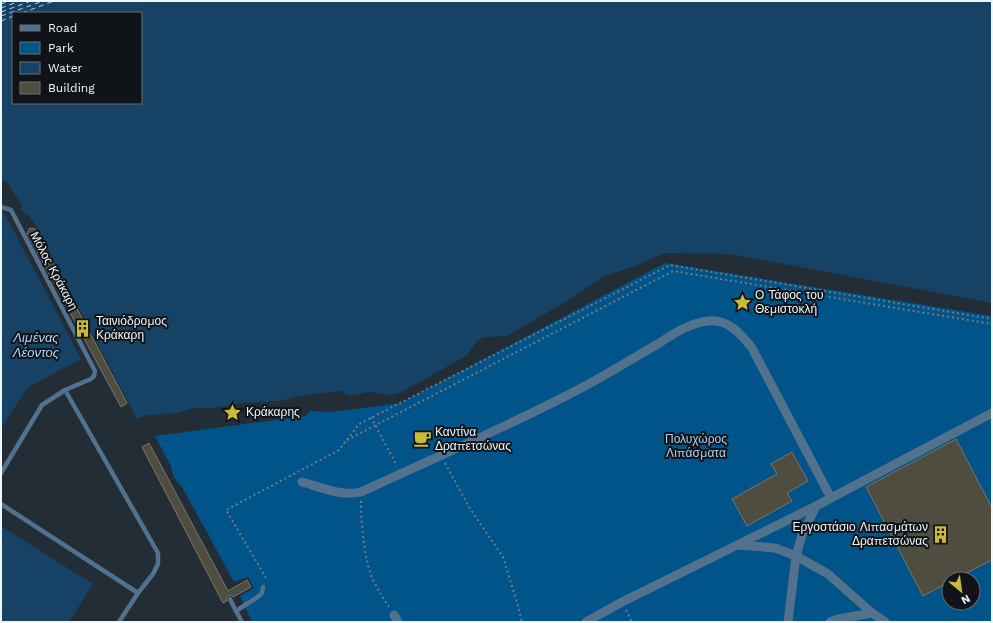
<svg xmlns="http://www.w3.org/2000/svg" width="993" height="623" font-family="'Work Sans',sans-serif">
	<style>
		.green { fill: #005489; fill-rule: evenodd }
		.water { fill: #154265; fill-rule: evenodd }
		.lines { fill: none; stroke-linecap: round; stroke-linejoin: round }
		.ferry { stroke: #afd6f9; stroke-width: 1; stroke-dasharray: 5 4; stroke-linecap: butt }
		.building { fill: #4f4d40; stroke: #787668 }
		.path { stroke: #727a82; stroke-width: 2; stroke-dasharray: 2 3; stroke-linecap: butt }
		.lane { stroke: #51718d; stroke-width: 4.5 }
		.street { stroke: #51718d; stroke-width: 9 }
		.labels { text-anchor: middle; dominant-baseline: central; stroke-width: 4; stroke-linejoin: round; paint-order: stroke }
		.street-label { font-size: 12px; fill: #eff6fc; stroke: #101418 }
		.poi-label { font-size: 12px; fill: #eff6fc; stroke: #101418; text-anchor: start }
		.park-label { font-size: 12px; fill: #aad0f3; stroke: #101418 }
		.water-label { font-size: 13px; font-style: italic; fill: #afd6f9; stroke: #101418 }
	</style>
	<rect width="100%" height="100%" fill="#232d35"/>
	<path class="green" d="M665,263L992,316V622H252L240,596L254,588L248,577L234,582L182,487C176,481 171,474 171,466L155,436L306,416L309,411L331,412L401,403ZM949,579H973V603H949Z"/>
	<g class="water">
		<path d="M1,1H992V303L730,254L665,253L632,267L603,277L567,301L507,336C497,337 481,335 476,343C472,348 470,351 466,356L400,393L392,395L368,392L349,396L340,391L299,396L279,401L243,403L213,408H195L176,413L148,415L137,419L36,226L29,216L20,209L22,206L7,182L1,180ZM13,13H141V103H13Z"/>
		<path d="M1,212L5,214L81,359L27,388L1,429Z"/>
		<path d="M1,526L93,584L69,622H1Z"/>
	</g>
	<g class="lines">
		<g class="ferry">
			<path d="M1,4L9,1"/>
			<path d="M1,8L20,1"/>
			<path d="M1,12L31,1"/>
			<path d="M22,13L54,1"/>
			<path d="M1,16L43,1"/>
			<path d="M1,21L13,16"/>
		</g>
	</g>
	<g class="building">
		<path d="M30,228L35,229L127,403L121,407L27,233Z"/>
		<path d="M956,439L992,508V560L955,579H949V582L923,596L866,487Z"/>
		<path d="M149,443L228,591L247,580L251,587L233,597L231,595L228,596L226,598L227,601L223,603L142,447Z"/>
		<path d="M792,452L808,481L787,493L792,501L747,526L732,499L777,474L771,464Z"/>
	</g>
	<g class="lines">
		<g class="path">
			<path d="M371,417L397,466"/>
			<path d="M347,440L673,271L992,324"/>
			<path d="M445,463L469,507L503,557L518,606L522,622"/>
			<path d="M361,501C361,523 364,560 373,580C378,590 383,598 389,607"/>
			<path d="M266,578L226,510L339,450L359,424L670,265L992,319"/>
			<path d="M626,610L632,622"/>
		</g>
		<g class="lane">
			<path d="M1,207L11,210L95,371L94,376L91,379L65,390L42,405L1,473"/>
			<path d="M65,390L158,553V564L153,574L138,593L119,622"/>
			<path d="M1,504L138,593"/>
			<path d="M230,599L236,611"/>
			<path d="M242,622L236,611L259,596L262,593L263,587"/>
		</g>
		<g class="street">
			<path d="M302,482C321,487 341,497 361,492C436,457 512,425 585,386C609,373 632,359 656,345C672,335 689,323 708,321C728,319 740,333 752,348L831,498"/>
			<path d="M738,545L775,548L796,556L828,574L872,613L885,622"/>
			<path d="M394,615L398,622"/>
			<path d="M586,622L622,602L816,506L992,413"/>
			<path d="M788,622L796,556L802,535L816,506"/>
			<path d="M830,622L838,619L872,613"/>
		</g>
	</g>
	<defs>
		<symbol id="sight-bare" viewBox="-9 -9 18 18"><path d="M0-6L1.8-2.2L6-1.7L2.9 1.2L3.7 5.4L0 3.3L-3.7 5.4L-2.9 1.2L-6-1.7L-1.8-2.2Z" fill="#cbba39" stroke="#101418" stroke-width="2.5" paint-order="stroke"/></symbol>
		<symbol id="building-bare" viewBox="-9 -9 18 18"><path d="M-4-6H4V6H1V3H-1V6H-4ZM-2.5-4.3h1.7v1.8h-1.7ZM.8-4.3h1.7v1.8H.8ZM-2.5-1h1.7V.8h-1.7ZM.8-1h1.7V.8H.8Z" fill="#cbba39" stroke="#101418" stroke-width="2.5" paint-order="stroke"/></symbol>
		<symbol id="cafe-bare" viewBox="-9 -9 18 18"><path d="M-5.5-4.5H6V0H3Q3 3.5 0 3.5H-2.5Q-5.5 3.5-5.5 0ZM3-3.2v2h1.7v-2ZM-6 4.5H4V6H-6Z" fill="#cbba39" stroke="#101418" stroke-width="2.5" paint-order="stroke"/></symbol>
	</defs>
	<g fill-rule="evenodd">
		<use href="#sight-bare" x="730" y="290" width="25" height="25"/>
		<use href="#building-bare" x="70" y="316" width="25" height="25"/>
		<use href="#sight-bare" x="220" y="400" width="25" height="25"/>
		<use href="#cafe-bare" x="410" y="426" width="25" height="25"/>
		<use href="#building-bare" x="928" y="522" width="25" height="25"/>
	</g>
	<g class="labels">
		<g class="street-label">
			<text transform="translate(54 271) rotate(62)">Μόλος Κράκαρη</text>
		</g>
		<g class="poi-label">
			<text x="755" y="295">Ο Τάφος του<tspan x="755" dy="14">Θεμιστοκλή</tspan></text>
			<text x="96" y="321">Ταινιόδρομος<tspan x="96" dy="14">Κράκαρη</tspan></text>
			<text x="246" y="412">Κράκαρης</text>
			<text x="435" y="432">Καντίνα<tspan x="435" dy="14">Δραπετσώνας</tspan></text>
			<text x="928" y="527" text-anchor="end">Εργοστάσιο Λιπασμάτων<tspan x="928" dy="14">Δραπετσώνας</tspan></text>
		</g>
		<g class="park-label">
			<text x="696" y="439">Πολυχώρος<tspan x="696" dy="14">Λιπάσματα</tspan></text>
		</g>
		<g class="water-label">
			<text x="36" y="337">Λιμένας<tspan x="36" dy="15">Λέοντος</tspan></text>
		</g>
	</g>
	<rect width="993" height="623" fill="none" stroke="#eff6fc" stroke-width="4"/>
	<rect x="12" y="12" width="130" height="92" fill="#101418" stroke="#696e73"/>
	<rect x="20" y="25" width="20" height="6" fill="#51718d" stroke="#696e73"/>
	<text x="48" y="32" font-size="12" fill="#eff6fc">Road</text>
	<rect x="20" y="42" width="20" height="12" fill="#005489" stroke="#696e73"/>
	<text x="48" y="52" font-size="12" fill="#eff6fc">Park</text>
	<rect x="20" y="62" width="20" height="12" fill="#154265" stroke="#696e73"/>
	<text x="48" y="72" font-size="12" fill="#eff6fc">Water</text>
	<rect x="20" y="82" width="20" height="12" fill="#4f4d40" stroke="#696e73"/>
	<text x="48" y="92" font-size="12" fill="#eff6fc">Building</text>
	<g transform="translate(961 591) rotate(151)"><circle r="19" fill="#101418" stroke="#696e73"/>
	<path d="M0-3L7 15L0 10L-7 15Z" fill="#cbba39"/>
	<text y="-6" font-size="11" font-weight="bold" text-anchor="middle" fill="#eff6fc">N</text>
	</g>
</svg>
